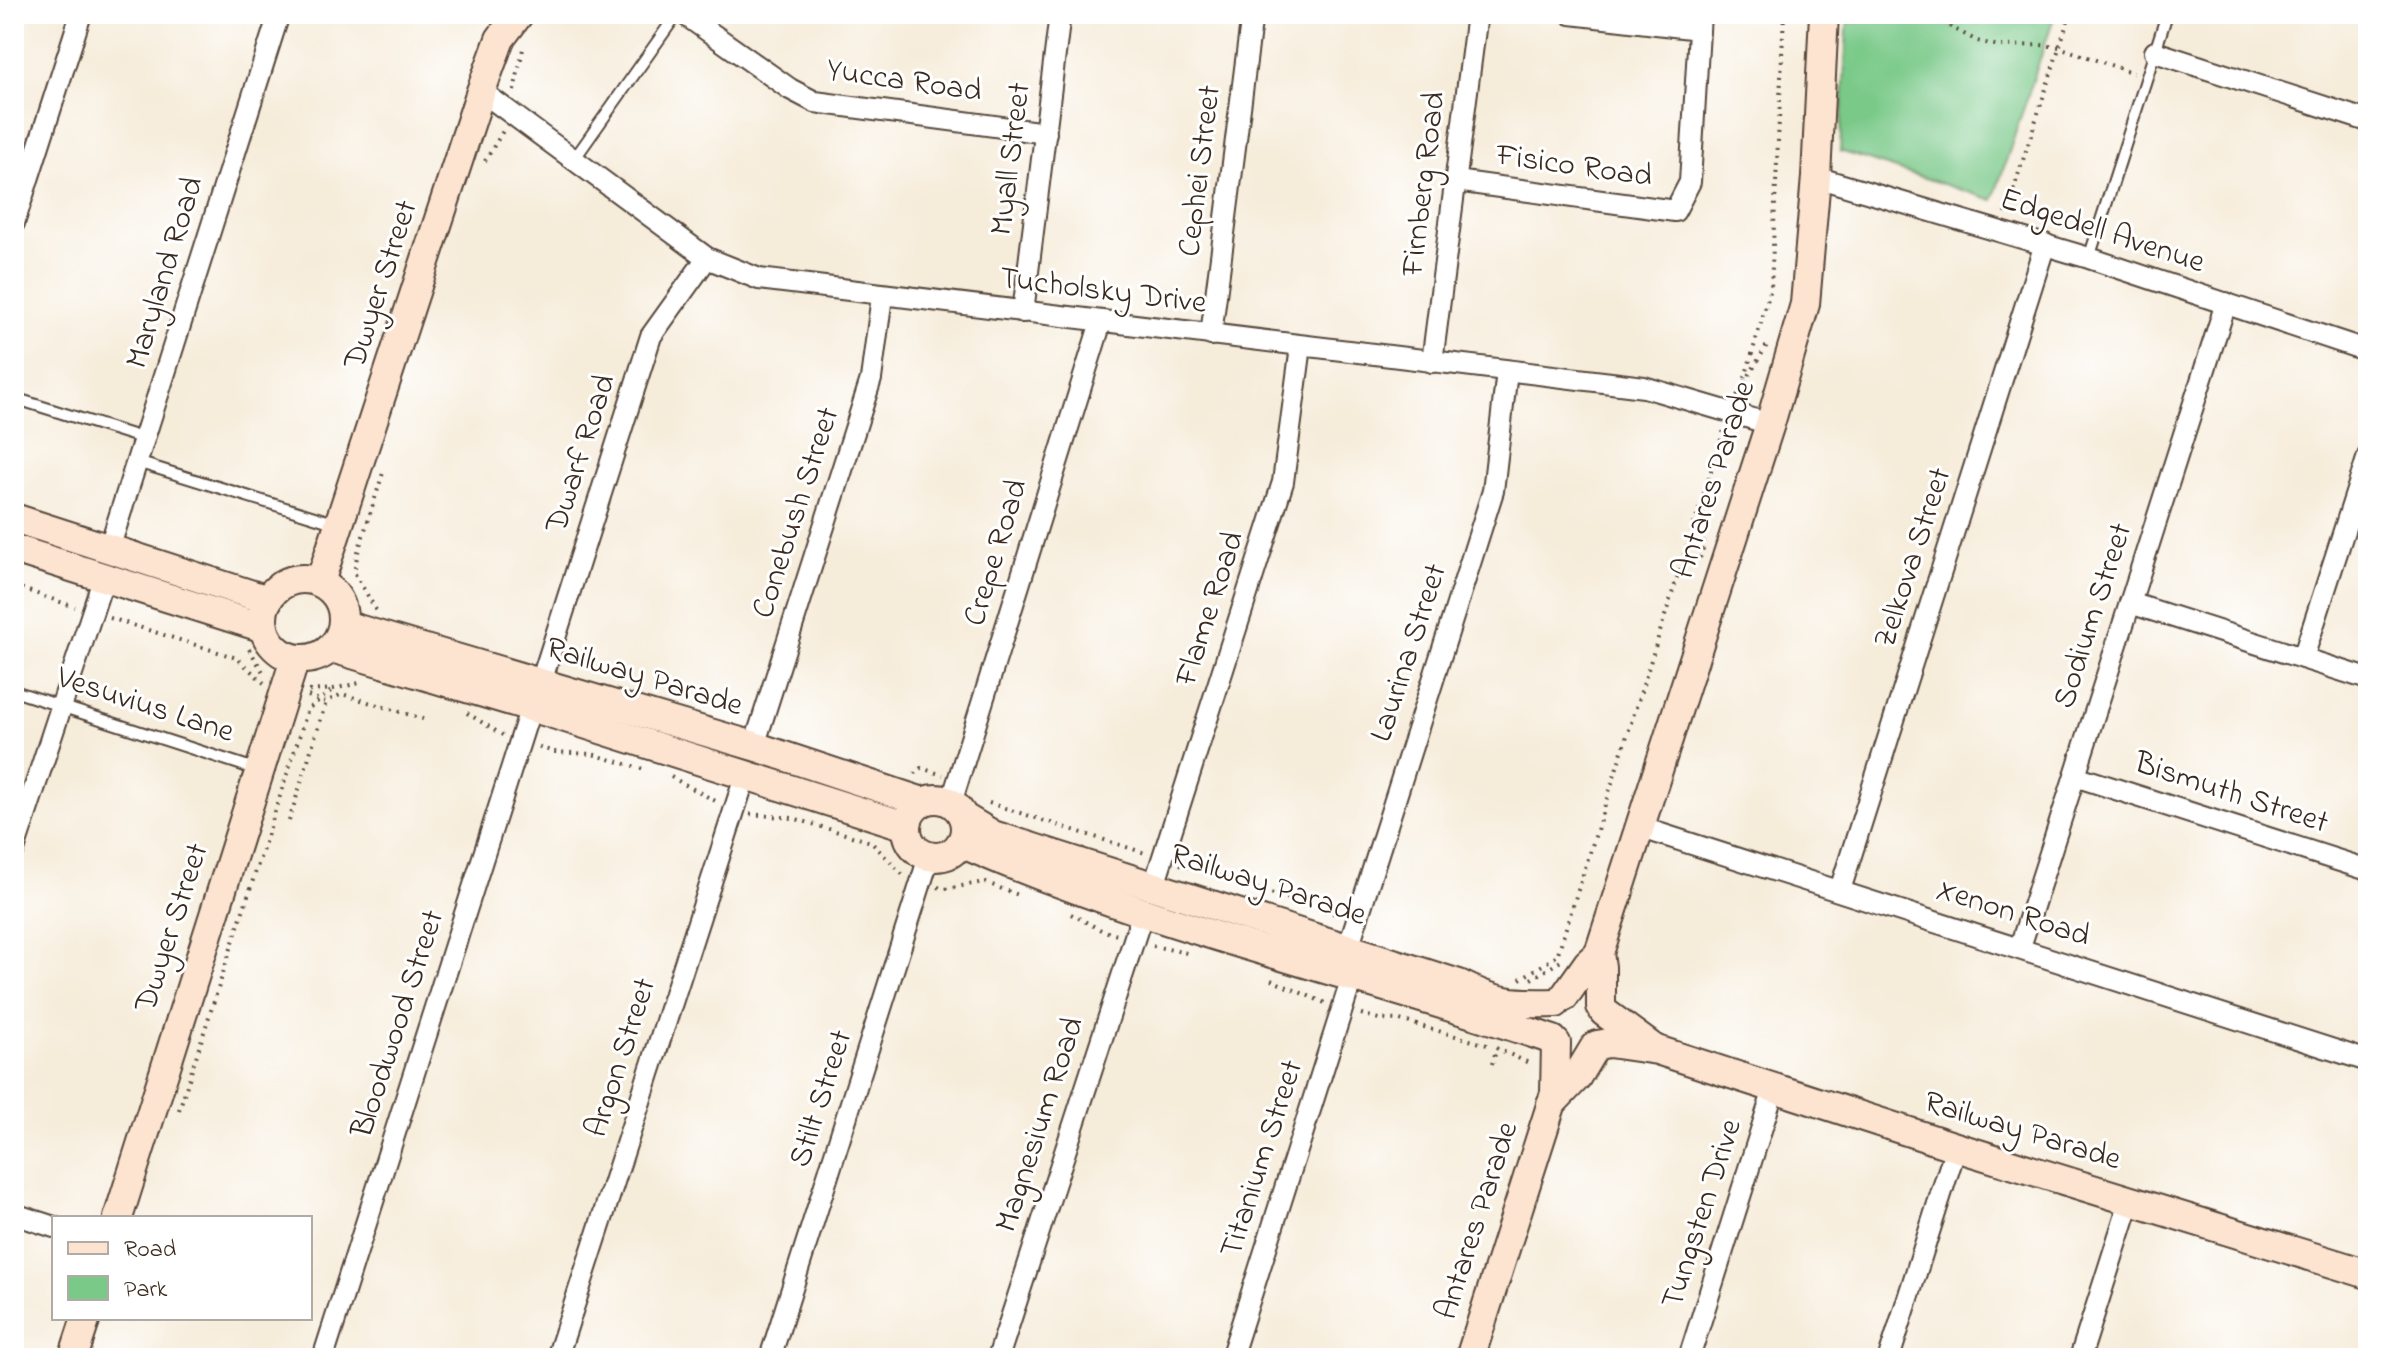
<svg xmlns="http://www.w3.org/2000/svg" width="2382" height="1372" font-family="'Indie Flower',sans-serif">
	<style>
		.green { fill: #7ac989; stroke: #5a7a54; stroke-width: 2 }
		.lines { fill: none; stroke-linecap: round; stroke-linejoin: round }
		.lane-casing { stroke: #57473a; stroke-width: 14 }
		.street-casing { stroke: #57473a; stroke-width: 24 }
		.secondary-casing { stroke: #57473a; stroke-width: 32 }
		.path { stroke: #57473a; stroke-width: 4; stroke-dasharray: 2 6; stroke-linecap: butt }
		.lane { stroke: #fff; stroke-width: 10 }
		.street { stroke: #fff; stroke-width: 20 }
		.secondary { stroke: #fde4d0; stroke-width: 28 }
		.labels { text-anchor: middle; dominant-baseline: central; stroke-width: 6; stroke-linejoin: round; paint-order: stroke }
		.street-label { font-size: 32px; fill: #3b2a1e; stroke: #fff }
	</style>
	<rect width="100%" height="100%" fill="#fff"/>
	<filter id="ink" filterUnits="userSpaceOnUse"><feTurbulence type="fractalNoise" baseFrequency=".0125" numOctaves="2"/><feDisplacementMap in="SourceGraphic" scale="16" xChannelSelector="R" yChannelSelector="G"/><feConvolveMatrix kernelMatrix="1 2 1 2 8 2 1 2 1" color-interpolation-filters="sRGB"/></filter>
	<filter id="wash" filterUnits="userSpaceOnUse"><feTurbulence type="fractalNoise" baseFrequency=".006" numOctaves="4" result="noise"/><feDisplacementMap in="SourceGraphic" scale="32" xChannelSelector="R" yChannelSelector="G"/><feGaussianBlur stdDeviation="1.8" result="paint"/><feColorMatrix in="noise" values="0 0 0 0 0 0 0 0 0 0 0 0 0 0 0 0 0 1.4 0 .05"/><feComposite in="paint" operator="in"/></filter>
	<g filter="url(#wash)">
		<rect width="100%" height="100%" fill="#f6ecda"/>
		<path class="green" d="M1848,14H2055L1993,200L1840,151Z"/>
	</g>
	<g filter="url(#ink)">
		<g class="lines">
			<defs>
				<g id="lane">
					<path d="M575,158L677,14"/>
					<path d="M2089,258L2167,14"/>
					<path d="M14,398L145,439"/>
					<path d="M137,462L337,524"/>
					<path d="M14,691L258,770"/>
				</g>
				<g id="street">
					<path d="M684,14L790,89L815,102L1046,133"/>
					<path d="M1571,14L1699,29"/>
					<path d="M2155,52L2368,121"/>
					<path d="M481,91L707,258L759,279L1644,387L1770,424"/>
					<path d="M1816,177L2089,258L2368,351"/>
					<path d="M1456,181L1675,211L1690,182L1700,14"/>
					<path d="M14,223L81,14"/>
					<path d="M1023,312L1060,14"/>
					<path d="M1211,335L1252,14"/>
					<path d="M1432,362L1477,14"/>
					<path d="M109,549L279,14"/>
					<path d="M2130,603L2368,679"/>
					<path d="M2303,658L2368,456"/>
					<path d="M541,682L651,336L707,258"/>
					<path d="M754,746L871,379L882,296"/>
					<path d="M2075,776L2368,870"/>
					<path d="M951,803L1101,322"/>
					<path d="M1639,827L2368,1061"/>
					<path d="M14,850L104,577"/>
					<path d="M1154,885L1283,482L1301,346"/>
					<path d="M1840,890L2045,244"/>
					<path d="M2020,947L2226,303"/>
					<path d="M1348,948L1493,491L1507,371"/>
					<path d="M14,1214L54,1227"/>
					<path d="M323,1358L531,707"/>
					<path d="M557,1358L745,777"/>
					<path d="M770,1358L929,857"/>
					<path d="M998,1358L1143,912"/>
					<path d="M1231,1358L1352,978"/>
					<path d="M1689,1358L1774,1089"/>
					<path d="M1889,1358L1956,1147"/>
					<path d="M2080,1358L2130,1201"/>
				</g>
				<g id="secondary">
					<path d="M14,518L268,600"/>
					<path d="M14,549L264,628"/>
					<circle cx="303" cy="619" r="40"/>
					<path d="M320,582L481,91L500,39L519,14"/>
					<path d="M344,625L754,746L923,802"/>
					<path d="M332,648L531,707L906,826"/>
					<circle cx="936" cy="828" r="29"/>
					<path d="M963,817L993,835L1459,984C1499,1004 1513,1004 1556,1003"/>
					<path d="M961,843C1151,927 1357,973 1553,1040"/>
					<path d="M1564,997L1588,963L1599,953"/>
					<path d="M1601,1006V967L1599,953L1770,424L1805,304L1816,177L1824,14"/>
					<path d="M1604,1012L1653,1048"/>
					<path d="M1597,1045L1609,1043L1657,1050L1956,1147L2368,1274"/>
					<path d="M1551,1104L1576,1078L1594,1048"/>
					<path d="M118,1218L295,659"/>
					<path d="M73,1358L86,1318"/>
					<path d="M1470,1358L1555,1093L1556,1043"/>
				</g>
			</defs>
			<use href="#lane" class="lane-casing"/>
			<use href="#street" class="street-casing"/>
			<use href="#secondary" class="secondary-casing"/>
			<g class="path">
				<path d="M1784,14L1803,15"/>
				<path d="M1912,14L1932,17L1977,41L1999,46L2041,45L2059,47L2133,73"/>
				<path d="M1844,17L1894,18L1909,14"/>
				<path d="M514,91L523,49"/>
				<path d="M485,161L503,131"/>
				<path d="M2006,213L2070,14"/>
				<path d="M1745,378L1771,288L1784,14"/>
				<path d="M1737,396L1767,345"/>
				<path d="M1700,558L1704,545L1703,503"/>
				<path d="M14,586L75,607"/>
				<path d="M376,610L354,572L358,552L383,473"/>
				<path d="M110,618L237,658L265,684"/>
				<path d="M249,649L265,675"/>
				<path d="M309,691L333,689L364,682"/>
				<path d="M308,696L326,702L342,694L423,719"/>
				<path d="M467,713L504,736"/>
				<path d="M539,747L554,752L592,754L643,769"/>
				<path d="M914,774L921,768L943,775"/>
				<path d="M671,777L719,803"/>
				<path d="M989,803L1145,853"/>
				<path d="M750,814L793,818L871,842L903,875"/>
				<path d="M289,821L326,702"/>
				<path d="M1180,864L1339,915"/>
				<path d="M938,887L945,889L984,882L1021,896"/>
				<path d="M1071,914L1101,930L1117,935"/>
				<path d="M1153,946L1187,953"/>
				<path d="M1520,979L1557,956L1724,430"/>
				<path d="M1531,979L1561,961"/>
				<path d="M1271,980L1325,1003"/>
				<path d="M1361,1014L1379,1019L1400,1020L1487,1045"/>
				<path d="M1496,1048L1531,1064"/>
				<path d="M1492,1064L1497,1048"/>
				<path d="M179,1110L308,709L331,691"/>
			</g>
			<use href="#lane" class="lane"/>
			<use href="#street" class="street"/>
			<use href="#secondary" class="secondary"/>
		</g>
	</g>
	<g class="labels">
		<g class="street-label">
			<text transform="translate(904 82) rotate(8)">Yucca Road</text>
			<text transform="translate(1012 159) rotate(-83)">Myall Street</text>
			<text transform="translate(1574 167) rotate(8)">Fisico Road</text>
			<text transform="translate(1201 171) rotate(-83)">Cephei Street</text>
			<text transform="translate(1425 184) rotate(-83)">Firnberg Road</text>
			<text transform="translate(2102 232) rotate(18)">Edgedell Avenue</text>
			<text transform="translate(166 273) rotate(-73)">Maryland Road</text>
			<text transform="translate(382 285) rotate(-72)">Dwyer Street</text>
			<text transform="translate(1103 292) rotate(7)">Tucholsky Drive</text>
			<text transform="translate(582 454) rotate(-72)">Dwarf Road</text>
			<text transform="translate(1715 480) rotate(-72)">Antares Parade</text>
			<text transform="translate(797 513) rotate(-72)">Conebush Street</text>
			<text transform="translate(997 553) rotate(-73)">Crepe Road</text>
			<text transform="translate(1914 558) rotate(-72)">Zelkova Street</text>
			<text transform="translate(1211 609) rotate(-72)">Flame Road</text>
			<text transform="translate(2094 616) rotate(-72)">Sodium Street</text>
			<text transform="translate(1410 653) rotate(-72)">Laurina Street</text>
			<text transform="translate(644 678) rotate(17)">Railway Parade</text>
			<text transform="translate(145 706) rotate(18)">Vesuvius Lane</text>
			<text transform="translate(2231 794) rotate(18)">Bismuth Street</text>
			<text transform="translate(1268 886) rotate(18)">Railway Parade</text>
			<text transform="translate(2013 914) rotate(18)">Xenon Road</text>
			<text transform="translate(173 928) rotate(-72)">Dwyer Street</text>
			<text transform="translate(399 1024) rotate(-72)">Bloodwood Street</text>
			<text transform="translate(622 1058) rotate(-72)">Argon Street</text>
			<text transform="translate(822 1099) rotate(-72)">Stilt Street</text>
			<text transform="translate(1041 1125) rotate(-72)">Magnesium Road</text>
			<text transform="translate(2022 1132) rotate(17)">Railway Parade</text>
			<text transform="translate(1263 1159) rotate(-72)">Titanium Street</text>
			<text transform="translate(1703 1214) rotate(-72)">Tungsten Drive</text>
			<text transform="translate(1478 1221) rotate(-72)">Antares Parade</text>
		</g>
	</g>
	<rect width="2382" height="1372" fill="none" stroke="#fff" stroke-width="48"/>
	<rect x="52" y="1216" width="260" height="104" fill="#ffffff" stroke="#b1aaa5" stroke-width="2"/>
	<rect x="68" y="1242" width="40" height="12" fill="#fde4d0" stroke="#b1aaa5" stroke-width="2"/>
	<text x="124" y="1256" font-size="24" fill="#3b2a1e">Road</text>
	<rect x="68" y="1276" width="40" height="24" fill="#7ac989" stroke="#b1aaa5" stroke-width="2"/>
	<text x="124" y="1296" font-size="24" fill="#3b2a1e">Park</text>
</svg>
